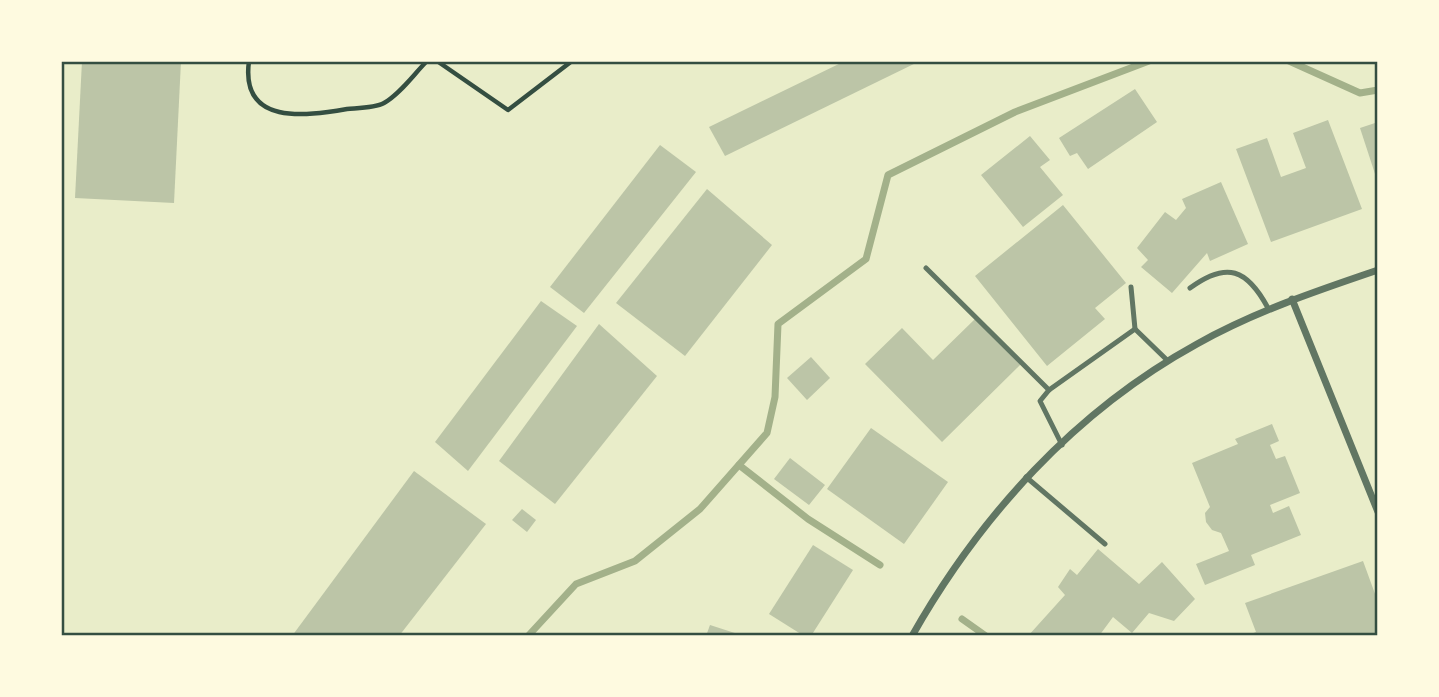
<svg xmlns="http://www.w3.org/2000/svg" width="1439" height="697" font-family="Inter,sans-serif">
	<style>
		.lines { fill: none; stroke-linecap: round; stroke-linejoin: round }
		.stream { stroke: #a3b18a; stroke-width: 7 }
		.building { fill: #bcc5a7 }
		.path { stroke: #344e41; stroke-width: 4.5 }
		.service { stroke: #617663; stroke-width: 5 }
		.minor { stroke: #617663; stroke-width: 7 }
		.neatline { fill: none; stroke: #344e41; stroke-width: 2.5 }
	</style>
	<rect width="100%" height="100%" fill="#e9edc9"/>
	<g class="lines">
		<g class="stream">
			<path d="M1289,61L1360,93L1378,90"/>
			<path d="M739,465L808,519L880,565"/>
			<path d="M962,619L986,636"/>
			<path d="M528,636L576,584L635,561L700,509L767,433L775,397L778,324L866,259L888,175L1015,112L1149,61"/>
		</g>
	</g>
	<g class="building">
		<path d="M82,61H181L174,203L75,198Z"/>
		<path d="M845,61H920L725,156L709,127Z"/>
		<path d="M1135,89L1157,122L1088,169L1077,153L1070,156L1059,138Z"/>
		<path d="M1328,120L1362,209L1271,242L1236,149L1267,138L1281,177L1306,168L1293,133Z"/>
		<path d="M1378,122V180H1377L1360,128Z"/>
		<path d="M1030,136L1050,160L1040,167L1063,195L1023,227L981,175Z"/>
		<path d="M660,145L696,172L584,313L550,287Z"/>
		<path d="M1221,182L1248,244L1210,261L1207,253L1172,293L1141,267L1148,260L1137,248L1165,212L1176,220L1186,208L1182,199Z"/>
		<path d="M707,189L772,245L685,356L616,303Z"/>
		<path d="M1063,205L1126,283L1095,308L1105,319L1047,366L975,276Z"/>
		<path d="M541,301L577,326L468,471L435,442Z"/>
		<path d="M975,319L1021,364L942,442L865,364L902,328L933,360Z"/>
		<path d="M599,324L657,376L555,504L499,461Z"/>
		<path d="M811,357L830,378L807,400L787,378Z"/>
		<path d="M1272,424L1279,441L1270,445L1276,459L1285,456L1300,493L1270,505L1273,513L1289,506L1301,535L1251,555L1255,565L1205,585L1196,564L1229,551L1221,533L1212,530L1206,522L1205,513L1210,507L1192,463L1238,444L1235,439Z"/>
		<path d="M871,428L948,482L904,544L827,489Z"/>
		<path d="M790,458L825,485L809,505L774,479Z"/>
		<path d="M414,471L486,524L399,636H292Z"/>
		<path d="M522,509L536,520L527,532L512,520Z"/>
		<path d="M813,545L853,570L811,636H804L769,614Z"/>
		<path d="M1098,549L1139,584L1162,562L1195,599L1174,621L1149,613L1132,633L1113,617L1099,636H1028L1065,595L1058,587L1070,569L1077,575Z"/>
		<path d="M1363,561L1378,602V636H1245L1256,632L1245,603Z"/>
		<path d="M710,625L741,635V636H706Z"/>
	</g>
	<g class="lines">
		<g class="path">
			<path d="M249,61C240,126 306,116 347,109C358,108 375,108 384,103C400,94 414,74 427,61"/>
			<path d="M437,61L508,110L572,61"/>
		</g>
		<g class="service">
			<path d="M926,268L1049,390"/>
			<path d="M1131,287L1135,329"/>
			<path d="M1190,288C1227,261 1247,269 1268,308"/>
			<path d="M1062,445L1040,401L1049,390L1135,329L1168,361"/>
			<path d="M1026,477L1105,544"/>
		</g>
		<g class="minor">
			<path d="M1292,299L1378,512"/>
			<path d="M912,636C980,516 1075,411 1197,344C1254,312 1316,291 1378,270"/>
		</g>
	</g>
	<rect width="1439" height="697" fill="none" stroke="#fefae0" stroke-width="126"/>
	<rect x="63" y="63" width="1313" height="571" class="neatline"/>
</svg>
